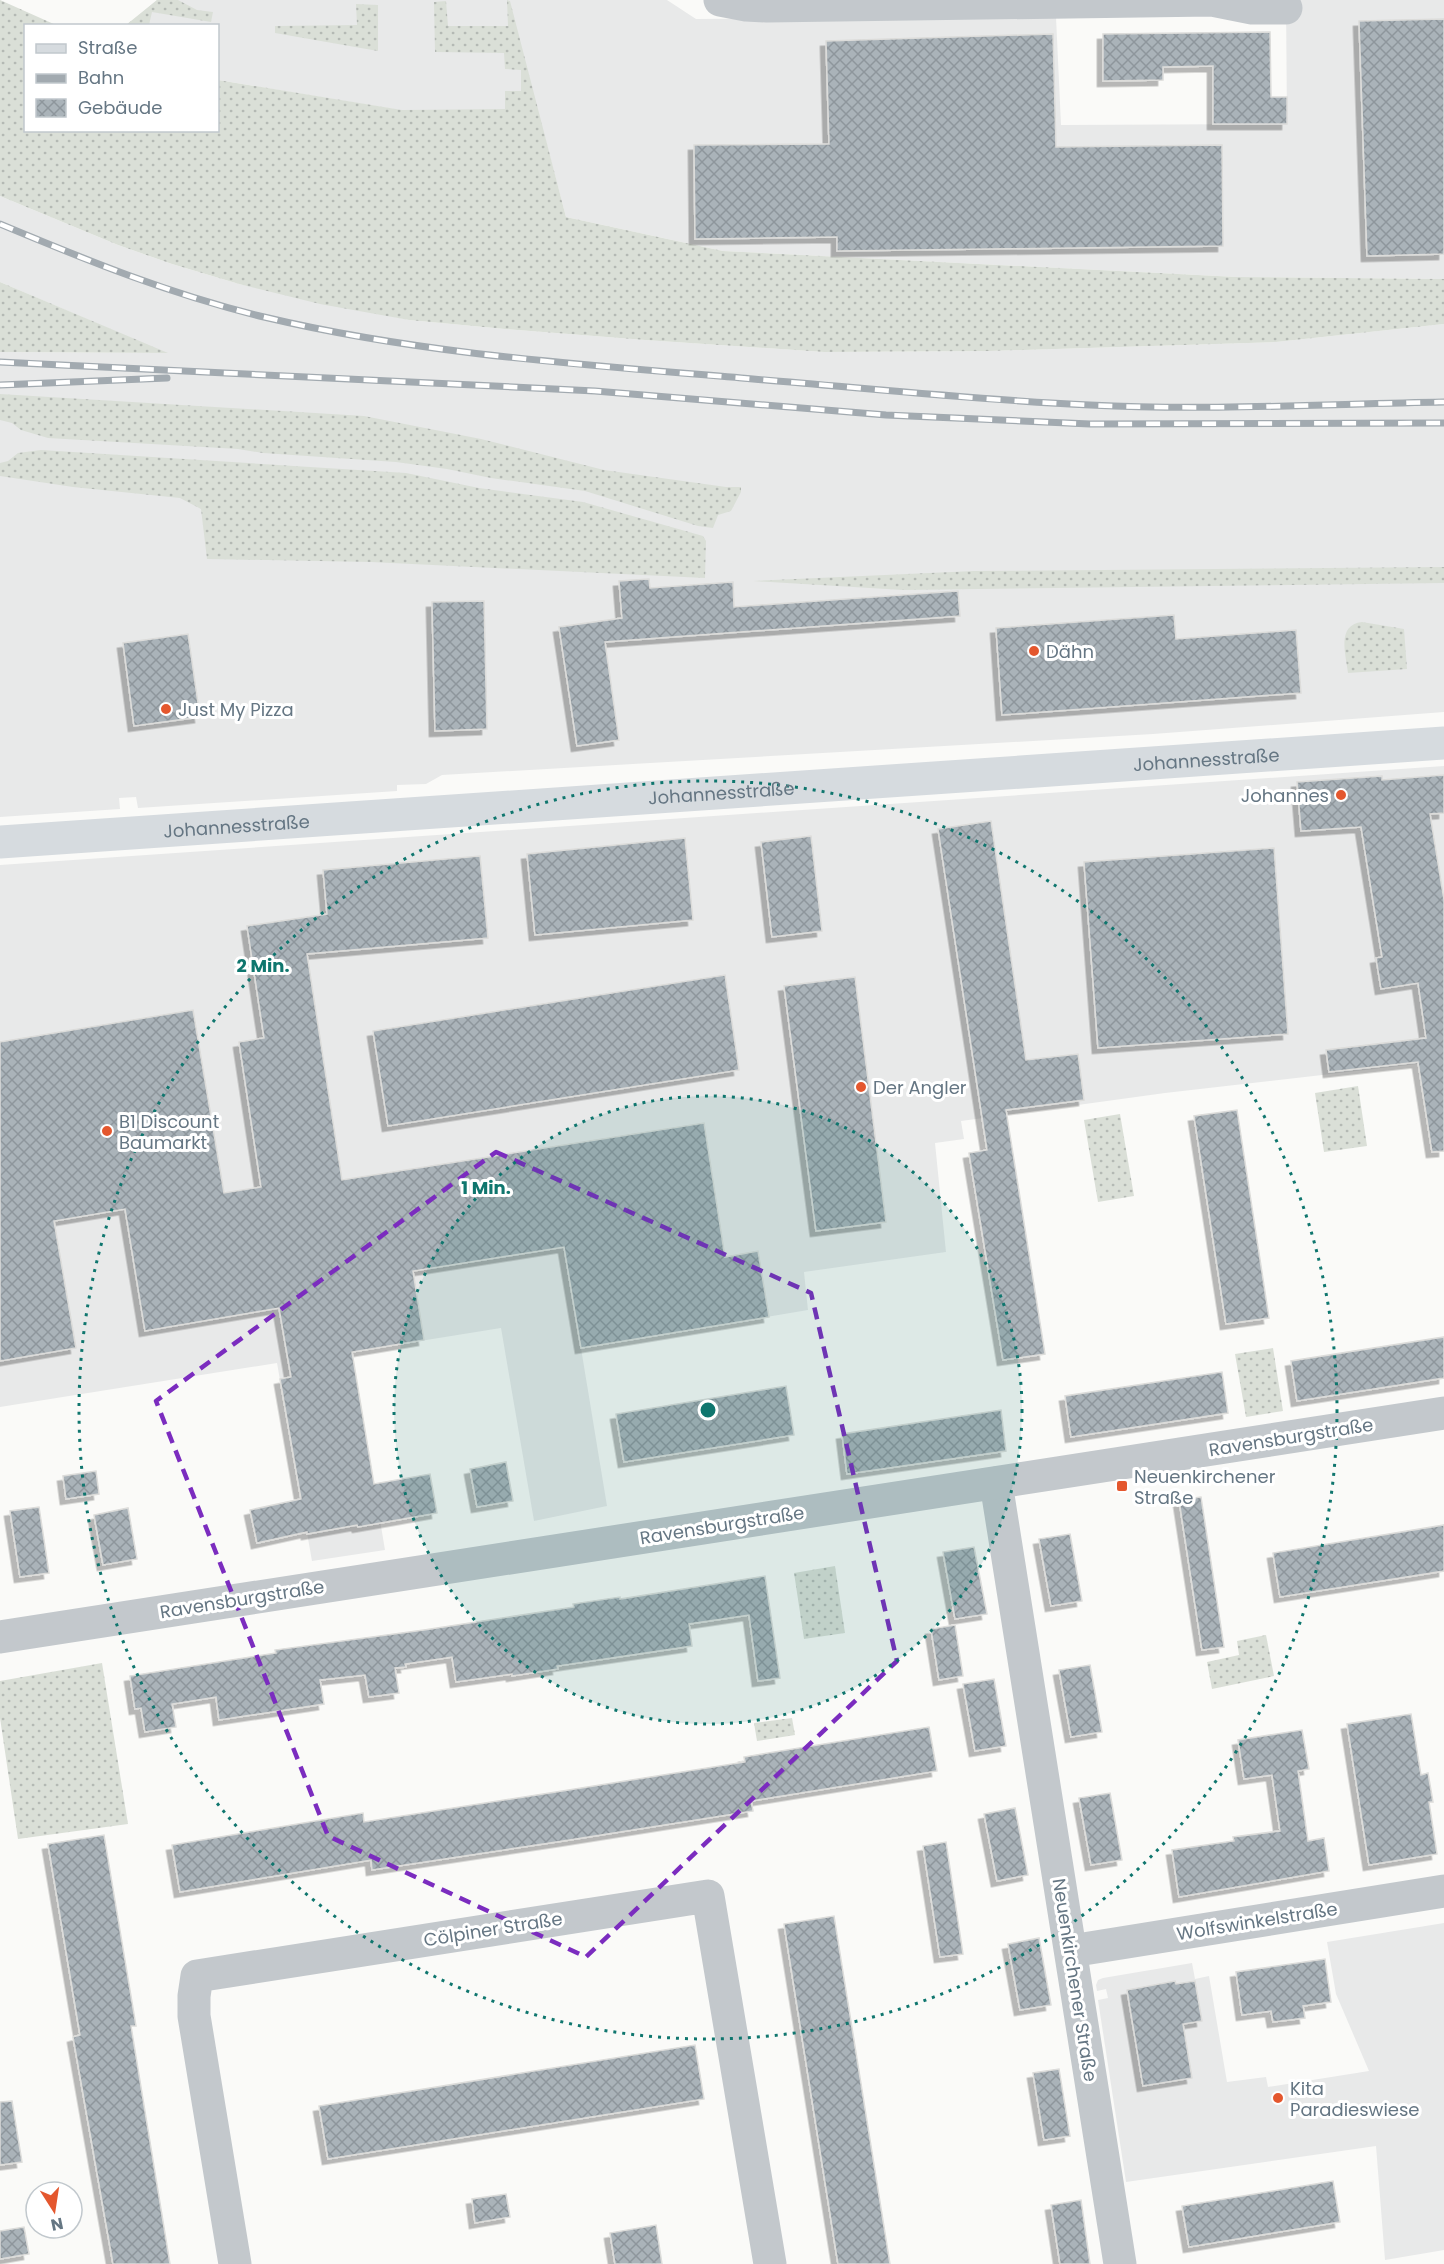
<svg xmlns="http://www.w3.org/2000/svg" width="1444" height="2264" font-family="Poppins,sans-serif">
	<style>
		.built { fill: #e8e9e9 }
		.grass { fill: url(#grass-dots) }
		.building { fill: url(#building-cross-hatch); stroke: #dcdcda; stroke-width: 1.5; filter: url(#shadow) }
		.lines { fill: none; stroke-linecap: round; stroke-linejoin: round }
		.minor { stroke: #c3c8cc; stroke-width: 33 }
		.major { stroke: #d6dbdf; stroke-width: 33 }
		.rail-casing { stroke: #a2aab0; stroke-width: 7 }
		.rail { stroke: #fff; stroke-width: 4.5; stroke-dasharray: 14; stroke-linecap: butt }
		.marked { fill: none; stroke: #7b2cbf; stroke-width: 4.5; stroke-dasharray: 12 8; stroke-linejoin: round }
		.ring { fill: none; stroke: #0f766e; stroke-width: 3; stroke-dasharray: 3 6 }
		.poi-dot { fill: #e4572e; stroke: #fff; stroke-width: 2 }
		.labels { text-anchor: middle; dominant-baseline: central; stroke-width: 6; stroke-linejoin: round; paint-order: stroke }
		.poi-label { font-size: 18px; fill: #657683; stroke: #fff; text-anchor: start }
		.street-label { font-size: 18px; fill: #657683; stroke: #fff }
		.centre { fill: #0f766e; stroke: #fff; stroke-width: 3 }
		.ring-label { font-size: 18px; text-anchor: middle; font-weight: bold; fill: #0f766e; stroke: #fff; stroke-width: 6; stroke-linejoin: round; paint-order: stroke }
	</style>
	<defs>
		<pattern id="grass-dots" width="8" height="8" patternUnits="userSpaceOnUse" patternTransform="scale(1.5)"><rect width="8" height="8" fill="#dadfd7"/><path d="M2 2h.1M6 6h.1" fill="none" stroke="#b4b9b4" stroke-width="1.8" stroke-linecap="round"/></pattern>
		<pattern id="building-cross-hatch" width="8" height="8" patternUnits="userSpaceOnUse" patternTransform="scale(1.5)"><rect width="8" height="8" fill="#aab3b9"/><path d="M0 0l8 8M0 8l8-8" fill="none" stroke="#8e969c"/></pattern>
		<filter id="shadow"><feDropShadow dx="-5.5" dy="5.5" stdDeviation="0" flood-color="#0004"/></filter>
	</defs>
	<rect width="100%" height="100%" fill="#fafaf8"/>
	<g class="built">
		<path d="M157,0H667L696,19L1056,17L1061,125L1287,124L1286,0H1444V279L1237,277L723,251L566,217L544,134L218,80V26H126Z"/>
		<path d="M0,196L118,245L172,264L239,284L409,320L505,329L645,340L824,352L990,351L1276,342L1444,324V712L1153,734L442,775L426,784L397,785V791L138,808L136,797L119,798L120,809L0,817V352L166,353L0,282Z"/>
		<path d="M1444,766V1061L1165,1093L961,1121L964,1139L935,1143L946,1252L804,1272L808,1310L581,1348L607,1506L534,1521L501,1328L352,1352L385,1550L312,1561L277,1363L0,1407V865Z"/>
		<path d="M1444,1923V2250L1385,2260L1376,2146L1126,2182L1098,2000L1108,1998L1106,1989L1097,1991L1096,1985L1098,1980L1103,1978L1192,1963L1195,1979L1209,1976L1227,2082L1266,2077L1268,2087L1369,2071L1336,1994L1327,1942Z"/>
	</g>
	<g class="grass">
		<path d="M0,0L56,25L26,26V130H218V80L402,110L505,109V91H521V70L505,69L504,53L435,52L434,2L446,1L448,26H508L507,0L510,1L566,217L723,251L1237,277L1444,279V324L1276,342L990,351L824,352L645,340L505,329L409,320L320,304L239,284L172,264L118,245L0,196Z"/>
		<path d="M157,0H178L197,10L213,12L211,22L152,12L149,25H126Z"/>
		<path d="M356,4L378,5V51L275,33V26L357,25Z"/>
		<path d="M0,282L168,353L0,352Z"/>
		<path d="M0,394L364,416L481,439L604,470L726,487H741V492L731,511L718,515L713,528L698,526L585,491L491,478L447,469L396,462L263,453L238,449L48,438L21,430L12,423L0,420Z"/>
		<path d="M41,450L406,473L479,488L583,502L703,536L706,541L705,578L371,562L207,559L201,509L180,498L73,487L0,476V463L8,461L18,453Z"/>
		<path d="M1444,567V583L903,590L753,581L974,571Z"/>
		<path d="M1362,622L1404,629L1407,669L1348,673C1346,654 1336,625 1362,622Z"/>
		<path d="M1358,1086L1367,1146L1324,1152L1315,1093Z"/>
		<path d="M1120,1114L1134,1196L1098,1202L1084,1120Z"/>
		<path d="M1273,1348L1283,1411L1246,1417L1235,1354Z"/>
		<path d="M835,1566L845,1633L804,1639L794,1573Z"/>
		<path d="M1266,1635L1274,1676L1212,1689L1207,1662L1239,1655L1237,1641Z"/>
		<path d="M102,1663L128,1824L18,1839L0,1718V1681Z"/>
		<path d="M792,1718L795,1735L757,1741L754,1723Z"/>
	</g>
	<g class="building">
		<path d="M1444,19V254L1367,256L1359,21Z"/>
		<path d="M1270,32L1271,97H1287V124H1213V66L1163,67V80L1103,81V34Z"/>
		<path d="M1053,34L1056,147L1222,145L1223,246L837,251V237L695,239L694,145L829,144L826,41Z"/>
		<path d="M649,579L650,588L733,582L734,607L958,591L960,616L605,642L619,740L577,746L559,627L622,618L619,581Z"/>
		<path d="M484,601L487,729L435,731L432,602Z"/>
		<path d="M1174,615L1176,639L1296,630L1301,693L1002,715L996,628Z"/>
		<path d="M188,634L200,717L134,726L123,643Z"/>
		<path d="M1444,775V813L1430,814L1444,900V1151L1432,1152L1418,1062L1329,1072L1326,1050L1426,1038L1418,983L1381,989L1376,958L1382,957L1361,827L1301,831L1297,782L1382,776V780Z"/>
		<path d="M991,821L1026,1060L1078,1054L1084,1100L1006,1110L1045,1354L1003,1360L969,1153L987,1150L938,829Z"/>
		<path d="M811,836L822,931L772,937L761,842Z"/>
		<path d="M685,838L693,920L535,935L527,854Z"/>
		<path d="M1274,848L1288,1034L1098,1048L1084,862Z"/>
		<path d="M480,856L488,938L307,954L342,1180L704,1123L725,1257L758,1251L769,1317L581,1348L564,1247L413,1271L424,1340L352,1352L374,1484L430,1474L437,1513L358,1527L357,1525L307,1534V1532L257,1543L250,1510L301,1499L280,1379L291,1377L279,1308L145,1331L125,1209L54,1221L76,1348L0,1361V1042L193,1010L224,1193L261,1187L239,1042L264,1038L247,926L327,914L323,870Z"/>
		<path d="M725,975L739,1070L388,1126L373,1031Z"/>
		<path d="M855,977L886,1222L816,1231L784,986Z"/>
		<path d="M1237,1110L1269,1318L1226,1324L1194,1116Z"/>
		<path d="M1444,1337V1378L1297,1401L1291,1361Z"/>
		<path d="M1222,1372L1228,1413L1071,1437L1065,1396Z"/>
		<path d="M786,1386L794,1435L624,1462L616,1414Z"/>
		<path d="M1001,1410L1006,1451L847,1474L842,1434Z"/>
		<path d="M506,1462L513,1501L477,1507L470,1469Z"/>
		<path d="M96,1471L99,1494L66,1499L63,1476Z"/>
		<path d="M1201,1497L1224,1647L1202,1650L1179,1500Z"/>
		<path d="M39,1507L49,1573L20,1577L10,1511Z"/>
		<path d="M128,1508L137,1559L103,1565L94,1515Z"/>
		<path d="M1444,1525V1571L1280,1597L1273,1553Z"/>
		<path d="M1070,1534L1082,1601L1051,1606L1039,1539Z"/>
		<path d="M974,1547L987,1614L955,1619L943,1552Z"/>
		<path d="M765,1576L780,1678L758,1681L749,1615L689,1624L692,1646L557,1666L558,1669L512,1676V1674L456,1682L452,1657L405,1664L406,1667L395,1668L399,1693L369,1697L365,1675L320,1680L324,1704L219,1720L216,1697L172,1704L176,1727L145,1732L141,1708L135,1709L130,1676L276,1653L275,1650L424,1630L574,1607L573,1604L620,1597V1599Z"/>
		<path d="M955,1625L963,1676L939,1680L931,1629Z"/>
		<path d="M1090,1665L1102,1732L1071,1737L1059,1670Z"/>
		<path d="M994,1679L1006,1746L975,1751L963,1684Z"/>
		<path d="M1411,1714L1421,1775L1428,1773L1433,1802H1429L1437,1854L1369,1865L1347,1724Z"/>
		<path d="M929,1727L937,1771L751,1801L753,1811L563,1841L372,1870L371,1860L180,1892L172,1845L363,1813L364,1822L556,1792L745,1762L744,1757Z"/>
		<path d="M1302,1730L1309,1769L1298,1771L1308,1841L1324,1838L1329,1871L1179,1897L1172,1850L1234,1841L1233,1837L1280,1831L1272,1775L1244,1779L1238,1740Z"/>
		<path d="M1110,1793L1122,1860L1091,1865L1079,1798Z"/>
		<path d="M1015,1808L1028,1875L997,1881L984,1814Z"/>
		<path d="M104,1835L136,2026H131L170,2264H113L73,2037L80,2035L48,1844Z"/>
		<path d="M946,1842L963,1954L940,1957L923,1846Z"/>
		<path d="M834,1916L890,2264H838L784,1924Z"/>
		<path d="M1039,1938L1051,2005L1020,2010L1008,1944Z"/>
		<path d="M1325,1959L1331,2002L1303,2006L1305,2018L1273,2022L1271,2011L1242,2015L1236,1972Z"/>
		<path d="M1175,1981L1176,1984L1195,1981L1202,2021L1183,2024L1192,2078L1143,2086L1127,1990Z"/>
		<path d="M695,2045L704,2099L328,2159L319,2106Z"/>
		<path d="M1059,2069L1070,2136L1044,2140L1033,2073Z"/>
		<path d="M12,2101L22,2162L0,2165V2102Z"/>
		<path d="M1333,2181L1340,2222L1189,2247L1182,2206Z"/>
		<path d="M506,2194L510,2217L475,2223L472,2199Z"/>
		<path d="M1081,2200L1090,2264H1060L1051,2205Z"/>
		<path d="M656,2225L662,2264H615L610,2233Z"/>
		<path d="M24,2227L29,2254L0,2259V2231Z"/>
	</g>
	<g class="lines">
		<g class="minor">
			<path d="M720,0L746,5L767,6L1212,0L1252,8H1286"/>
			<path d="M996,1483L1120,2264"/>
			<path d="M0,1637L1444,1413"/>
			<path d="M1071,1951L1444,1891"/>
			<path d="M235,2264L194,2016V1996L197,1976L708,1896L770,2264"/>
		</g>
		<path class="major" id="s1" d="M0,842L1444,743"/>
		<defs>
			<g id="rail">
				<path d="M0,224C86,260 172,295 264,317C424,355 589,365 753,379C865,388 978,400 1090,405C1208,411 1326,404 1444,402"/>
				<path d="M0,362L595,391L886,415L1090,424L1444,423"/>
				<path d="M0,385L167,378"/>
			</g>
		</defs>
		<use href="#rail" class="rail-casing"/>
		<use href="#rail" class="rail"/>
	</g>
	<path class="marked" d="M496,1152L811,1293L897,1661L586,1957L328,1836L156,1401Z"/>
	<circle cx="708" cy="1410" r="314" fill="#0f766e" fill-opacity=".12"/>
	<g class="ring">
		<circle cx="708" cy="1410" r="314"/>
		<circle cx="708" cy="1410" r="629"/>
	</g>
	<g class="poi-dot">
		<circle cx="1034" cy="651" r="6"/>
		<circle cx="166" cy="709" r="6"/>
		<circle cx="1341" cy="795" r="6"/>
		<circle cx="861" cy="1087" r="6"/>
		<circle cx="107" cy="1131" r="6"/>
		<rect x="1116" y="1480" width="12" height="12" rx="3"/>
		<circle cx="1278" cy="2098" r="6"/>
	</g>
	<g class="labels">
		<g class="poi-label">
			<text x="1046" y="651">Dähn</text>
			<text x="178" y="709">Just My Pizza</text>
			<text x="1329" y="795" text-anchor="end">Johannes</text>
			<text x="873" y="1087">Der Angler</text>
			<text x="119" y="1121">B1 Discount<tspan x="119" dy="21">Baumarkt</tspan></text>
			<text x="1134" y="1476">Neuenkirchener<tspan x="1134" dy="21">Straße</tspan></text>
			<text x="1290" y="2088">Kita<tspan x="1290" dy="21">Paradieswiese</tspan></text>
		</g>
		<g class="street-label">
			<text stroke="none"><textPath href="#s1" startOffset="1209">Johannesstraße</textPath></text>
			<text stroke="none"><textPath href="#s1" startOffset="723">Johannesstraße</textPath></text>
			<text stroke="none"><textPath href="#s1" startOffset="237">Johannesstraße</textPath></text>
			<text transform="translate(1291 1437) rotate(-9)">Ravensburgstraße</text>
			<text transform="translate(722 1525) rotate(-9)">Ravensburgstraße</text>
			<text transform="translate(242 1599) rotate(-9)">Ravensburgstraße</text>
			<text transform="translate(1257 1921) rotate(-9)">Wolfswinkelstraße</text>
			<text transform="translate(493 1929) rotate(-9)">Cölpiner Straße</text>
			<text transform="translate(1075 1980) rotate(81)">Neuenkirchener Straße</text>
		</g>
	</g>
	<circle cx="708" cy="1410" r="9" class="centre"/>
	<g class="ring-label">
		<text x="263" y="972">2 Min.</text>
		<text x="486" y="1194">1 Min.</text>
	</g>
	<rect x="24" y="24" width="195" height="108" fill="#ffffff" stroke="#c1c8cd" stroke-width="1.5"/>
	<rect x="36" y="44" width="30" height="9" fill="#d6dbdf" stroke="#c1c8cd" stroke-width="1.5"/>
	<text x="78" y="54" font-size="18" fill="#657683">Straße</text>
	<rect x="36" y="74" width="30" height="9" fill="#a2aab0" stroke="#c1c8cd" stroke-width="1.5"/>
	<text x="78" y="84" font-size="18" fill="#657683">Bahn</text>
	<rect x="36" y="99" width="30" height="18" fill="url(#building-cross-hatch)" stroke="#c1c8cd" stroke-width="1.5"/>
	<text x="78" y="114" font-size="18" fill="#657683">Gebäude</text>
	<g transform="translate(54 2210) rotate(168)"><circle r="28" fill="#ffffff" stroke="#c1c8cd" stroke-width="1.5"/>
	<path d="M0-4.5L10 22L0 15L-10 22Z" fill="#e4572e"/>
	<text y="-9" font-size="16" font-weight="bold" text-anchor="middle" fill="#657683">N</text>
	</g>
</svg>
